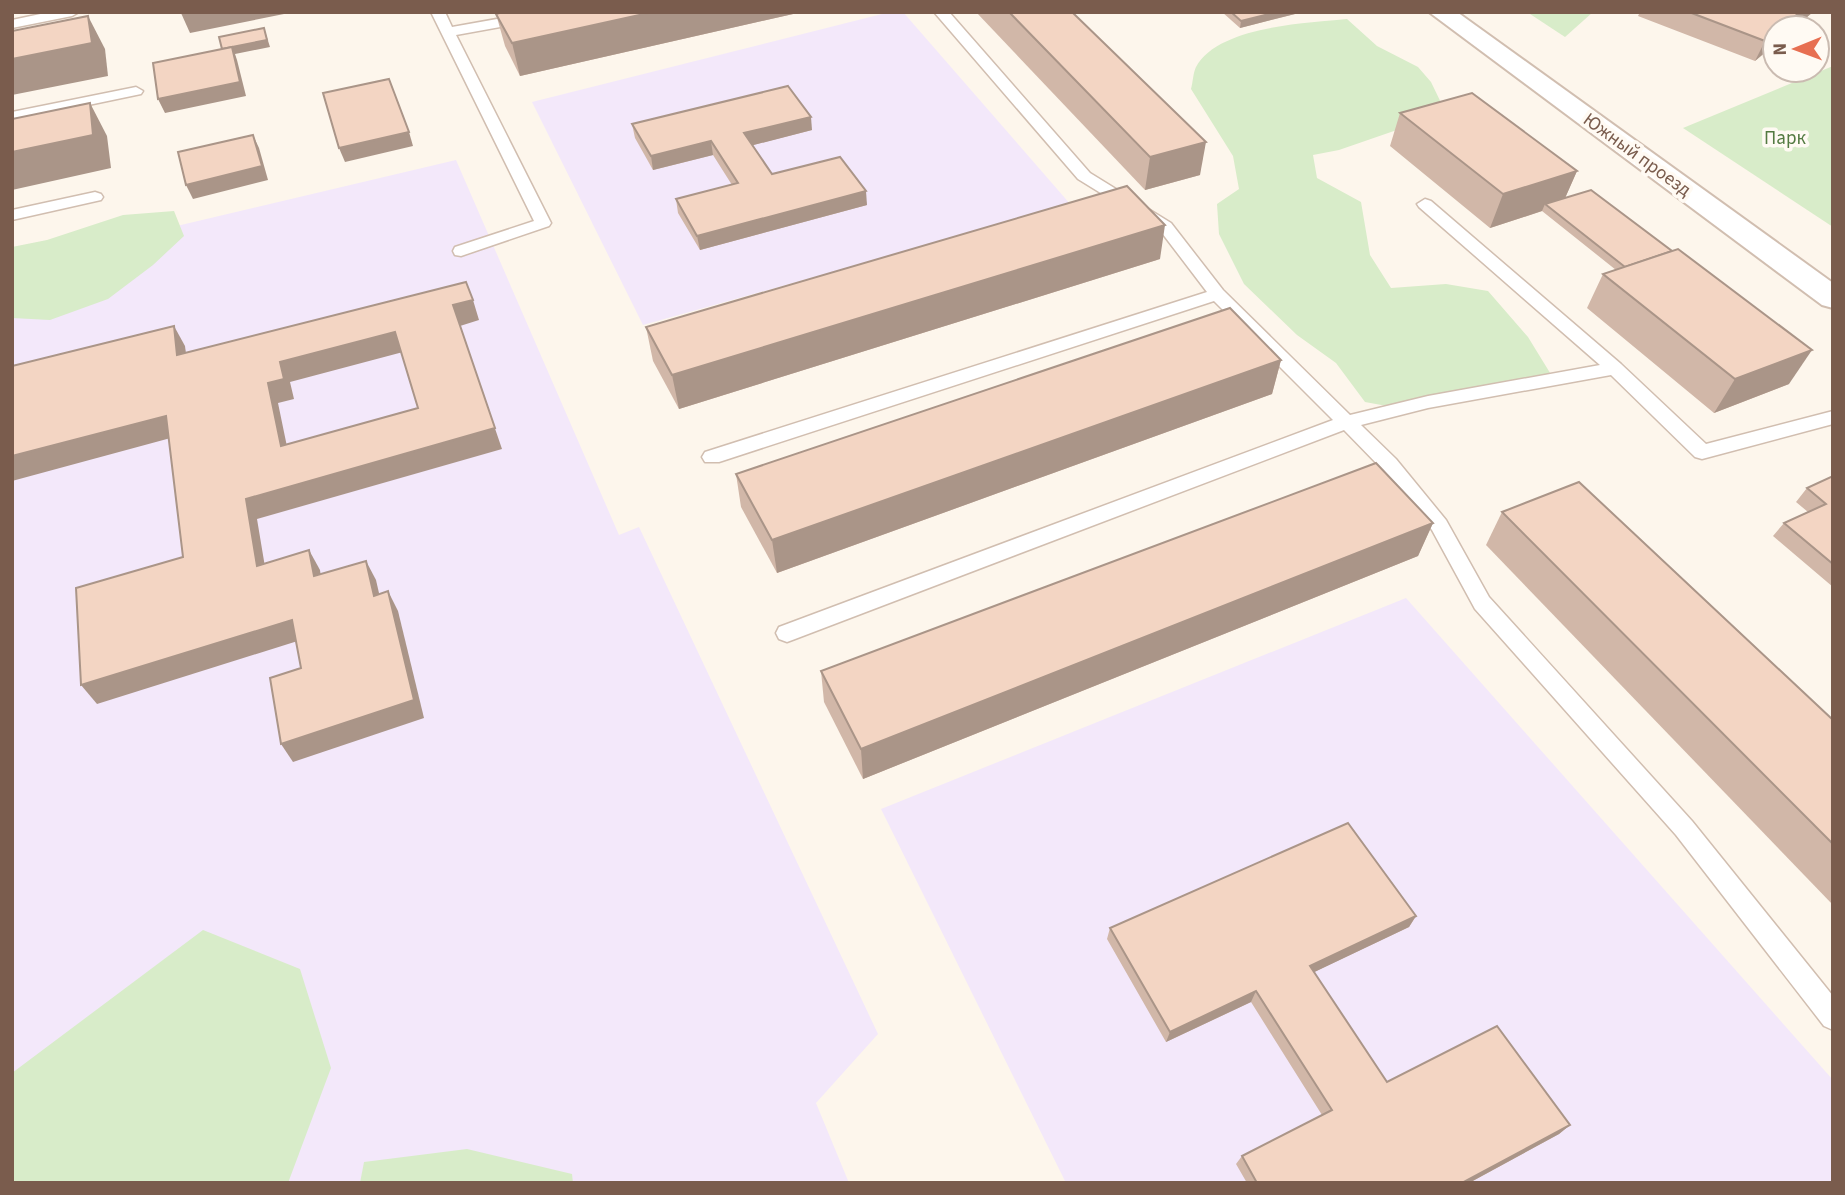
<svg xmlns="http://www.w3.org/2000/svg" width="1845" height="1195" font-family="'Source Sans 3',sans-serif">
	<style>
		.education { fill: #f3e8fa }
		.green { fill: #d8ecc9 }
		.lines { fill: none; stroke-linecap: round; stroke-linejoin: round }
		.service-casing { stroke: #d1beb0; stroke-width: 3 }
		.minor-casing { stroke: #d1beb0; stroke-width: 4 }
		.service { fill: #fff; fill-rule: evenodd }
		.minor { fill: #fff; fill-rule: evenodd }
		.wall { fill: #d1b7a8 }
		.shaded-wall { fill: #aa9588 }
		.building { fill: #f3d5c3; stroke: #aa9588; stroke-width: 2; fill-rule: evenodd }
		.labels { text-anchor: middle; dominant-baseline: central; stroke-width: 7; stroke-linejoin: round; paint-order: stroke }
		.far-park-label { font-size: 19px; fill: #537a41; stroke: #fffaf3 }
		.far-street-label { font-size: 19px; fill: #7a5c4d; stroke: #fffaf3 }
	</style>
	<rect width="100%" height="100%" fill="#fdf6ec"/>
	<g class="education">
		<path d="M890,12H903L1071,205L643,325L532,102Z"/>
		<path d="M456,160L619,535L639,527L878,1034L816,1103L849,1183H12V265Z"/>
		<path d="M1406,598L1833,1080V1183H1066L881,809Z"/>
	</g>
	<g class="green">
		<path d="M1527,12H1593L1565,37Z"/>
		<path d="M1347,19L1377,46L1418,67L1431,82L1446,113L1339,150L1313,155L1317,178L1361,202L1370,255L1391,288L1446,284L1488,291L1528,337L1555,381L1403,409L1365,402L1336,363L1297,335L1244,284L1219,234L1217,204L1239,189L1233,156L1191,89C1193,82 1193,73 1196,67C1218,26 1307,23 1347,19Z"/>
		<path d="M1833,66V227L1683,128Z"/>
		<path d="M174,211L184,236L153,265L108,299L50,320L12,318V247L47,240L123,215Z"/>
		<path d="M203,930L300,969L331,1068L288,1183H12V1073Z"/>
		<path d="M467,1149L572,1174L573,1183H360L364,1162Z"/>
	</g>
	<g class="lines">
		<defs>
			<g id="service">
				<path d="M50,12H79L72,16L12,28V20Z"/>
				<path d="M431,12H445L452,27L536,12H567L560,16L456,35L551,223L549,226L461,256L455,255L453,251L455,247L534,221Z"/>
				<path d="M934,12H949L1090,173L1171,223L1223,290L1350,415L1428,396L1600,365L1419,207L1417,204L1425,199L1431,201L1621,364L1706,444L1833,411V424L1702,459L1695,457L1611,375L1428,408L1361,425L1396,459L1446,520L1489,597L1692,821L1833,996V1030L1824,1026L1676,835L1475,609L1432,530L1382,469L1344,430L795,639L787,642L779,639L776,633L779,627L1333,420L1214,301L719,462H705L702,457L705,452L1207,292L1159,229L1078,179Z"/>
				<path d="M136,87L143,91L141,94L12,121V112Z"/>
				<path d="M95,192L101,194L103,197L101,200L12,220V210Z"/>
			</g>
			<path id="minor" d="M1429,12H1457L1833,283V308L1822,305Z"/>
		</defs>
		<use href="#service" class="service-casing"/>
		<use href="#minor" class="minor-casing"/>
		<use href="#service" class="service"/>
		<use href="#minor" class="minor"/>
	</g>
	<g class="wall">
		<path d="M802,12L520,76L505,46L496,14Z"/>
		<path d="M976,12H1072L1200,175L1145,190Z"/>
		<path d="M1222,12H1296L1295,14L1240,28Z"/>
		<path d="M1640,12H1813L1794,28H1775V44L1755,61L1638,16Z"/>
		<path d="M1400,113L1577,171L1565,198L1789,384L1714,413L1587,308L1603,274L1616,270L1542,211L1490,228L1390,146Z"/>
		<path d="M632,124L812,130L753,145L772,174L867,205L700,250L678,213L676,199L732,185L713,155L653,170L635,138Z"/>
		<path d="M1160,259L679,409L653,361L646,327Z"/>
		<path d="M1281,360L1272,394L777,573L741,507L736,474Z"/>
		<path d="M1833,476V587L1773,536L1784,523L1808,512L1796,502L1807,488Z"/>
		<path d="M1502,512L1833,720V905L1486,545Z"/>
		<path d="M1433,523L1418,556L863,779L824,702L821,671Z"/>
		<path d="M1416,916L1409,927L1314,972L1387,1082L1570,1125L1559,1134L1469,1183H1247L1236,1164L1242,1156L1322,1115L1251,1002L1166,1042L1107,939L1110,928Z"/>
	</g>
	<g class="shaded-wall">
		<path d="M186,12H294L190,33L181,13Z"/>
		<path d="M653,12H802L520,76L512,43Z"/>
		<path d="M1277,12H1296L1295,14L1240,28L1241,21Z"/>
		<path d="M1800,12H1813L1794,28H1781Z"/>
		<path d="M88,16L105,49L108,76L12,95V59Z"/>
		<path d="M264,28L270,47L235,54L237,60L246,96L165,113L158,99L222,49Z"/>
		<path d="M1775,33V44L1755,61L1765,41Z"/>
		<path d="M90,103L107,136L111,168L12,190V152Z"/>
		<path d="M811,117L812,130L746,147L744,133Z"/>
		<path d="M409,132L413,146L345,162L339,148Z"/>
		<path d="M253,135L259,148L268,180L193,199L186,185Z"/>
		<path d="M711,141L713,155L653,170L651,156Z"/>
		<path d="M1206,142L1200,175L1145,190L1150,157Z"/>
		<path d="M1577,171L1562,205L1545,204L1542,211L1490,228L1503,194Z"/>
		<path d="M866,191L867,205L700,250L697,236Z"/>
		<path d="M1165,225L1160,259L679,409L672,375Z"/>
		<path d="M473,300L479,320L460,326L502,449L257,519L268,585L257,566L246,499L495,428L453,305Z"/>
		<path d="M174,326L185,346L189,376L177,355Z"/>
		<path d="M395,332L403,352L290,382L294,399L278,403L291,466L281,446L268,383L280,362Z"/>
		<path d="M1812,350L1789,384L1714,413L1735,379Z"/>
		<path d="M1281,360L1272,394L777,573L772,540Z"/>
		<path d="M166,416L178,436L12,481V456Z"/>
		<path d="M1433,523L1418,556L863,779L861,749Z"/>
		<path d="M309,550L320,570L324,596L314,576Z"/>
		<path d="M366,561L376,580L384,615L374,596Z"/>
		<path d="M388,591L398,611L424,718L293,762L281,744Z"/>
		<path d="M292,620L304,639L97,704L81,685Z"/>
		<path d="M1416,916L1409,927L1304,977L1310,966Z"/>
		<path d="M1256,991L1251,1002L1166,1042L1170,1032Z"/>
		<path d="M1570,1125L1559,1134L1469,1183H1462Z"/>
	</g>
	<g class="building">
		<path d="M503,12H653L512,43L496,14Z"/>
		<path d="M1009,12H1072L1206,142L1150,157Z"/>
		<path d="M1231,12H1277L1241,21Z"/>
		<path d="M1689,12H1800L1781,28H1775V33L1765,41Z"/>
		<path d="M88,16L92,43L12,59V31Z"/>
		<path d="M264,28L267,40L222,49L219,37Z"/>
		<path d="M232,47L240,82L158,99L153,63Z"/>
		<path d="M389,79L409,132L339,148L323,93Z"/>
		<path d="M788,86L811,117L744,133L772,174L840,157L866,191L697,236L676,199L738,183L711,141L651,156L632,124Z"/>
		<path d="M1472,93L1577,171L1503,194L1400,113Z"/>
		<path d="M90,103L93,135L12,152V119Z"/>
		<path d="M253,135L262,166L186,185L178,152Z"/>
		<path d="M1127,186L1165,225L672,375L646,327Z"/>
		<path d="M1591,190L1672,251L1625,267L1545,204Z"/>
		<path d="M1678,249L1812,350L1735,379L1603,274Z"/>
		<path d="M466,282L473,300L453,305L495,428L246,499L257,566L309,550L314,576L366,561L374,596L388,591L414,700L281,744L270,678L301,668L292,620L81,685L76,588L183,557L166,416L12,456V366L174,326L177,355ZM395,332L418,408L281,446L268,383L284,379L280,362Z"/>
		<path d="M1230,308L1281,360L772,540L736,474Z"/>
		<path d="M1376,463L1433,523L861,749L821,671Z"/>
		<path d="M1833,476V564L1784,523L1826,504L1807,488Z"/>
		<path d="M1579,482L1833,720V844L1502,512Z"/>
		<path d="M1348,823L1416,916L1310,966L1387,1082L1497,1026L1570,1125L1462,1183H1257L1242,1156L1332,1110L1256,991L1170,1032L1110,928Z"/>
	</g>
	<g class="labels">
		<g class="far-park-label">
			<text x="1785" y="138">Парк</text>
		</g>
		<g class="far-street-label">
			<text transform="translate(1637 155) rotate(36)">Южный проезд</text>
		</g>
	</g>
	<rect width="1845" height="1195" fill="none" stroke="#7a5c4d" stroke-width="28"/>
	<g transform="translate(1796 49) rotate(269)"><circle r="33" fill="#fffaf3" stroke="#cabbb1" stroke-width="2"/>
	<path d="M0-5L12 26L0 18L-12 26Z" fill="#e76f51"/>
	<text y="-10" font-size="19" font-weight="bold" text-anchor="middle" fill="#7a5c4d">N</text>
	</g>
</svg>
